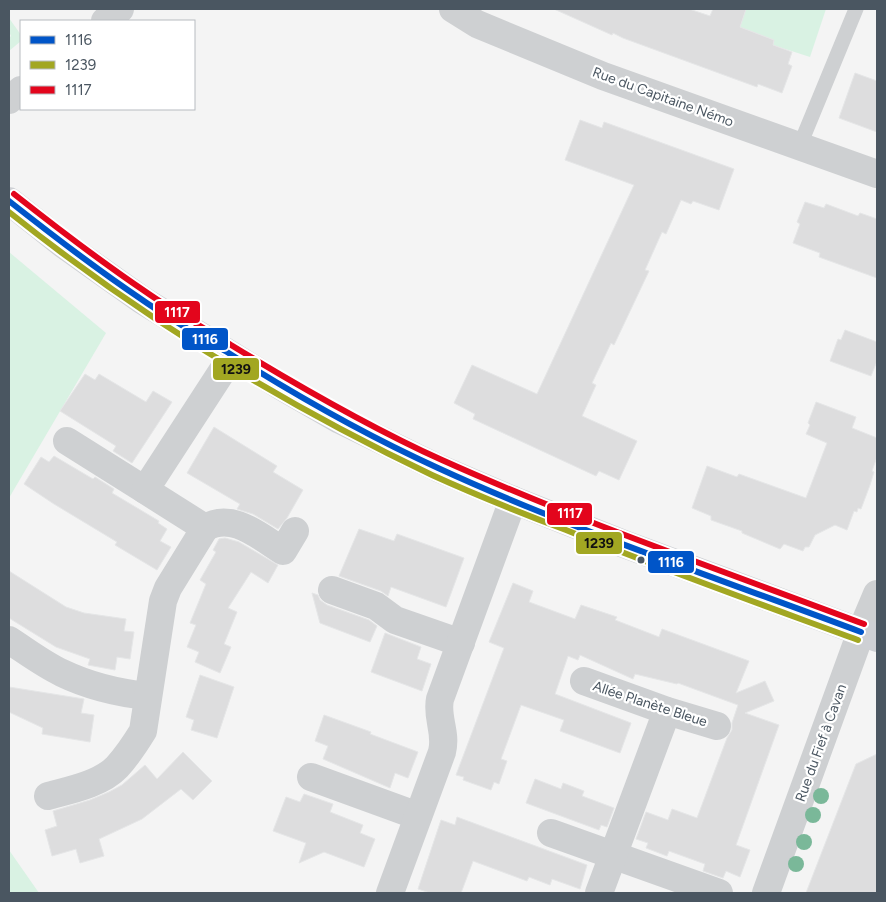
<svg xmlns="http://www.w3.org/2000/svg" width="886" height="902" font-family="Figtree,sans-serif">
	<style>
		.green { fill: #d9f2e3 }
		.building { fill: #ddddde; stroke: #e5e6e7 }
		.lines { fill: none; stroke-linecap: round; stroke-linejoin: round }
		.lane { stroke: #ced0d2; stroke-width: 15 }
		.street { stroke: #ced0d2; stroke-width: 28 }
		.secondary { stroke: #ced0d4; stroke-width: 28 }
		.bus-1-casing { stroke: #fff; stroke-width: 10 }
		.bus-2-casing { stroke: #fff; stroke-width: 10 }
		.bus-3-casing { stroke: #fff; stroke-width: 10 }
		.bus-1 { stroke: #0055c8; stroke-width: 6 }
		.bus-2 { stroke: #a2a722; stroke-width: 6 }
		.bus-3 { stroke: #e3051c; stroke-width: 6 }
		.tree { fill: #7ab899 }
		.bus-dot { fill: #4a5661; stroke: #fff; stroke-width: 2 }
		.labels { text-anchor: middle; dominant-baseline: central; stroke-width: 4.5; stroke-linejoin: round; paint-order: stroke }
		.street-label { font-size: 14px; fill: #4a5661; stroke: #fff }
		.line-badge { stroke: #fff; stroke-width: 2 }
		.badge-label { font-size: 14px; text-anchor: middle; font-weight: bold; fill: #fff }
		.pale-badge-label { font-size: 14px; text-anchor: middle; font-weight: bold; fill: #111 }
	</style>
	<rect width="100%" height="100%" fill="#f4f4f4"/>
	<g class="green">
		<path d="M746,9H826L810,57L773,45L774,40L740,27Z"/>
		<path d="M9,18L21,35V41L9,51V38L11,36L9,32Z"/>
		<path d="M9,252L106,333L9,498Z"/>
		<path d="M9,850L39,893H9Z"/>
	</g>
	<g class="building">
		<path d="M554,9H689L710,16L713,9H746L740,27L774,40L773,45L792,52L788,64L792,66L782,93L758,84L757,87L623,38L613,33L612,35Z"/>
		<path d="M855,73L877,81V132L839,118Z"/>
		<path d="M580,120L602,128L604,122L734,169L719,210L693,201L691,204L681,200L666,234L662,232L645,270L649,271L614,345L611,343L592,383L596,385L582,416L637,441L619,480L599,471L596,476L473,419L475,414L454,403L472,365L537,394L634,185L565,160Z"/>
		<path d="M805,202L824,208L826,204L858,216L860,213L877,219V278L819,257L820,253L793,243L800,224L797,222Z"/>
		<path d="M845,330L877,342V361L871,376L830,361L838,339L841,340Z"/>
		<path d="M85,374L95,380L99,374L146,402L153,391L172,402L132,463L113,451L116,446L60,411Z"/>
		<path d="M816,402L856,417L852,428L877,438V457L872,471L874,472L870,485L861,509L858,508L857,512L854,511L847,530L835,525L815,535L809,547H805L803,551L784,544L780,549L742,533V531L711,520V516L692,508L707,466L737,477L739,474L806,498L827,443L806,434L810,425L808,423Z"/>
		<path d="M214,427L277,466L273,472L303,490L287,518L278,529L253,514L237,509L240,504L187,473Z"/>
		<path d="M54,456L93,479L95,477L114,489L112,493L159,521L158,523L167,529L160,541L171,547L157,570L115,545L117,542L54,504L24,484L41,457L49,462Z"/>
		<path d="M359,529L394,541L397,534L464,558L446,607L391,587L388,596L381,591L339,576Z"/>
		<path d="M225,538L239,542L278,565L268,583L251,572L228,608L237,612L224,644L231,647L220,673L195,662L199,652L187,647L196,625L190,623L206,584L200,580L216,552L213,550L219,539Z"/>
		<path d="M9,571L66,607L84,613L126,619L124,631L134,632L130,659L117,657L115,670L88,665L90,659L56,647L9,618Z"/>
		<path d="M513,583L533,591L529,602L575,619L581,605L617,617L615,620L659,637L662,629L749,661L736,693L765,681L774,701L745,713L779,725L736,845L750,850L740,877L726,871L723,878L703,871L705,864L669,851L667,856L646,848L648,843L636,839L646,812L668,820L672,809L697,818L727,738L732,730V723L738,705L678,683L677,684L635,674L633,679L580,655L578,660L568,656L555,694L631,723L620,753L560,731L564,720L521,705L501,759L507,761L499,784L494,782L491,790L463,780L464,777L456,775L504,648L489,642Z"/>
		<path d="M312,593L318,595L320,600L327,605L369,620L377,626L370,642L320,623Z"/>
		<path d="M385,633L421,647L417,659L431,664L422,691L371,672Z"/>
		<path d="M200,675L234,687L217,738L191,730L194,720L186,717Z"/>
		<path d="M9,687L84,699L81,713L94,715L90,742L42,734L43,728L9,712Z"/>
		<path d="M324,715L371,732L370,734L418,752L408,778L395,773L390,788L323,759L328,746L315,741Z"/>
		<path d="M183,752L212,781L193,800L181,789L142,819L99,839L104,856L80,863L76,849L52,856L45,830L57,826L53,811L90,800L109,792L122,785L145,765L157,779Z"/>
		<path d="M877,754V893H806L856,764Z"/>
		<path d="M535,779L561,789L563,783L584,791L582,796L614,808L607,827L601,825L599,830L526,803Z"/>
		<path d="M304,794L333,804L330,812L363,825L360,833L375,839L364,867L324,852L299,863L306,843L273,831L286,797L300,802Z"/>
		<path d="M457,817L587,865L580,889L552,879L550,885L529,877L527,881L473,861L461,893H430L418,889L441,820L455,825Z"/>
	</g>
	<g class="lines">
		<path class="lane" d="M800,145L856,9"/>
		<g class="street">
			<path d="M453,9L477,24L603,76L877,174"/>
			<path d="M105,21L120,9"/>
			<path d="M9,100L21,90"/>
			<path d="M67,441L145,490"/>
			<path d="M205,528C232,511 260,537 283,551L295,531"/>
			<path d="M332,590L376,606L395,620L461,643"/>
			<path d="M9,640C26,651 43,664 62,673C89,686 118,693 148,696"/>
			<path d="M584,681L667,711L717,726"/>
			<path d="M311,777L418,816"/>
			<path d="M48,796C70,790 101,784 117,767C127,756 135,744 143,731L163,601L168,588L205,528L145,490L232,356"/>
			<path d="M551,833L719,893"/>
			<path d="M390,893L442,752C447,732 436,718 440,699L513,500"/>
			<path d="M599,893L667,711"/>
			<path d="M766,893L861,632L877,594"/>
		</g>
		<path class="secondary" d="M9,201L63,244L142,300L281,386L340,420L438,468L513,500L624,544L877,638"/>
		<defs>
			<path id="bus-1" d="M9,201C52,235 95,268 141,299C168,318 198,335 227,352C295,395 365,435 438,468C575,531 720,579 861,632"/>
			<path id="bus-2" d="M9,212C138,315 283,404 432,475C476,495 521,513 566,530C662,569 760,604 858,640"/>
			<path id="bus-3" d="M14,194C57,228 100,261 146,292C173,311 203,327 231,345C300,387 369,427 442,460C580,522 723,571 864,624"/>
		</defs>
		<use href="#bus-1" class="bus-1-casing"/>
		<use href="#bus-2" class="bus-2-casing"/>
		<use href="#bus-3" class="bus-3-casing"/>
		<use href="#bus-1" class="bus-1"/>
		<use href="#bus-2" class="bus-2"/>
		<use href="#bus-3" class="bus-3"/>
	</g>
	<g class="tree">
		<circle cx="821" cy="796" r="8"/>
		<circle cx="813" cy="815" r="8"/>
		<circle cx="804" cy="842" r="8"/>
		<circle cx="796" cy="864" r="8"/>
	</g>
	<circle class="bus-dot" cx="641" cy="560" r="4.5"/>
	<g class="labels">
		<g class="street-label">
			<text transform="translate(663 97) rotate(20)">Rue du Capitaine Némo</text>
			<text transform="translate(650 704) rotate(18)">Allée Planète Bleue</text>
			<text transform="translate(821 743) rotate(-70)">Rue du Fief à Cavan</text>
		</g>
	</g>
	<g class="line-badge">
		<rect x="154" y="300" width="47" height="24" rx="5" fill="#e3051c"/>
		<rect x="181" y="327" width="48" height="24" rx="5" fill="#0055c8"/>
		<rect x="212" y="357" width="48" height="24" rx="5" fill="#a2a722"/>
		<rect x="546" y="502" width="47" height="24" rx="5" fill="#e3051c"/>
		<rect x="575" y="531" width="48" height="24" rx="5" fill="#a2a722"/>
		<rect x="647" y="550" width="48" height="24" rx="5" fill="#0055c8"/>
	</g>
	<g class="badge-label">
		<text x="177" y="317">1117</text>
		<text x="205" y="344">1116</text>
		<text x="570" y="518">1117</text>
		<text x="671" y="567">1116</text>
	</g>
	<g class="pale-badge-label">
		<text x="236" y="374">1239</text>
		<text x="599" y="548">1239</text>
	</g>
	<rect width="886" height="902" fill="none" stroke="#4a5661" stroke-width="20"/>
	<rect x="20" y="20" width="175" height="90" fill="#ffffff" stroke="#b7bbc0"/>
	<rect x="30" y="36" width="25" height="8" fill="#0055c8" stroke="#b7bbc0"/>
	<text x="65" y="45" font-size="15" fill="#4a5661">1116</text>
	<rect x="30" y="61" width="25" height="8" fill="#a2a722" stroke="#b7bbc0"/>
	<text x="65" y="70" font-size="15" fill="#4a5661">1239</text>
	<rect x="30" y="86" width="25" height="8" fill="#e3051c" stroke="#b7bbc0"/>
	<text x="65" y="95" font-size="15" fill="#4a5661">1117</text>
</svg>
